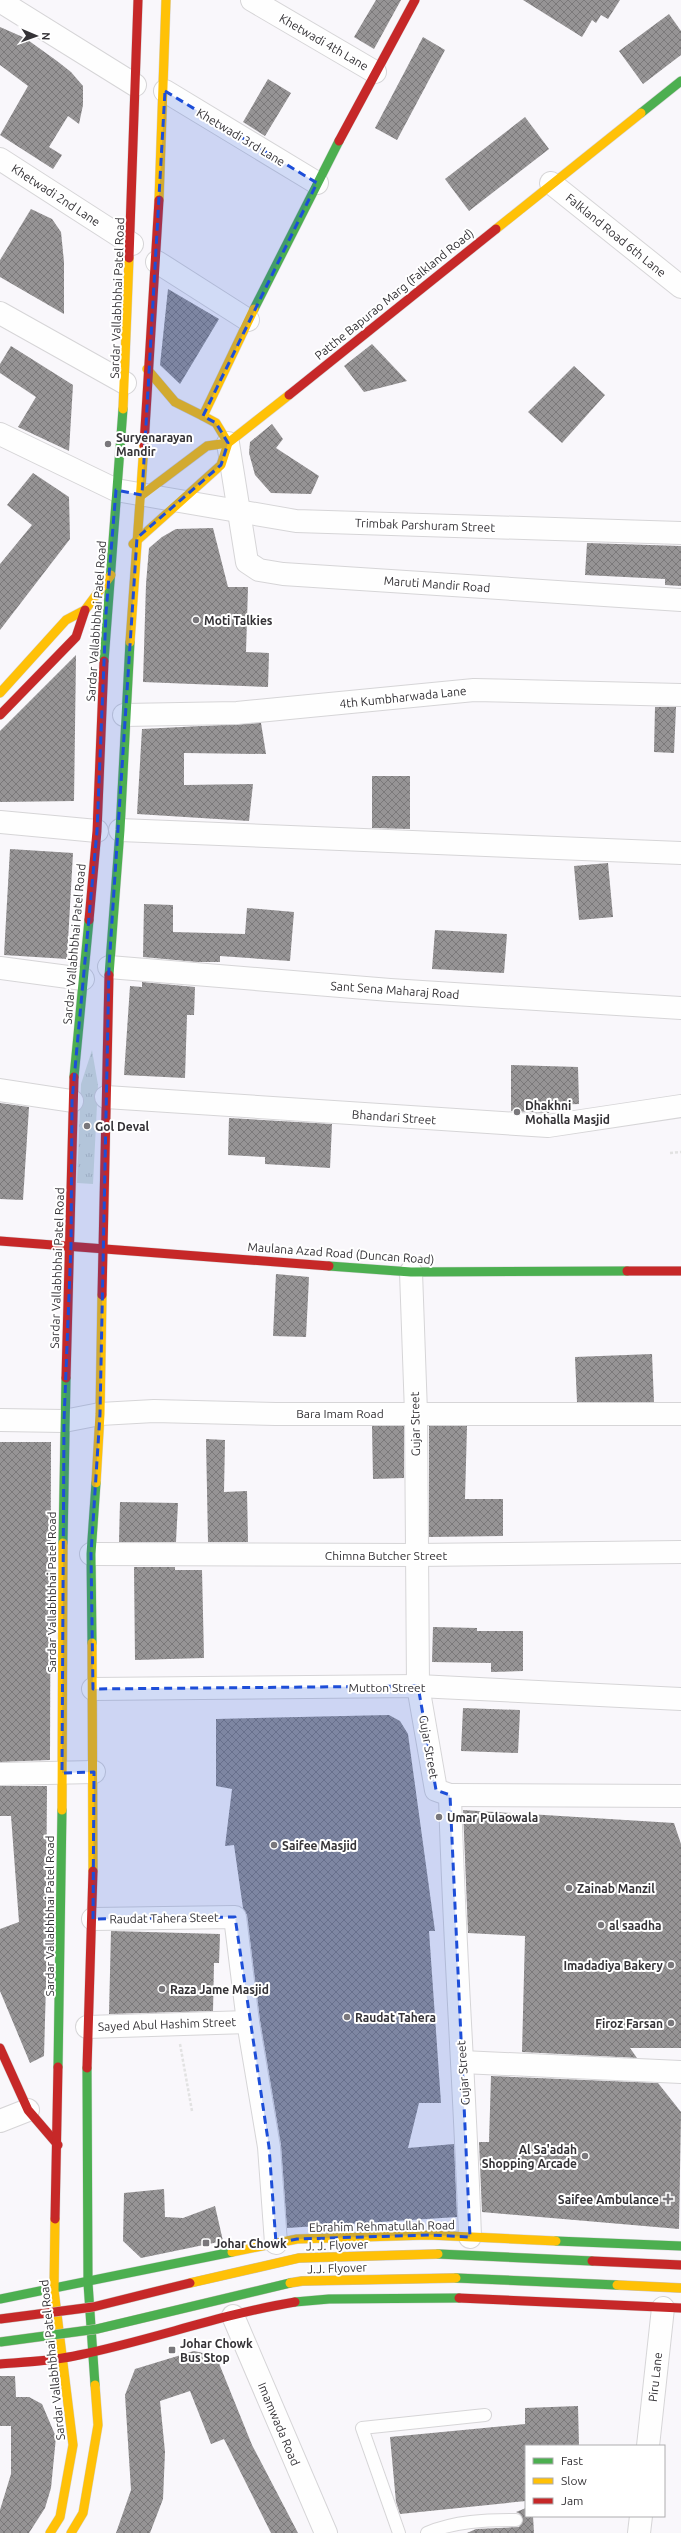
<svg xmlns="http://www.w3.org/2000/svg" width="681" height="2533" font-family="Ubuntu,sans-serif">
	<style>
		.grass { fill: url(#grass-tufts) }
		.building { fill: url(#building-cross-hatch) }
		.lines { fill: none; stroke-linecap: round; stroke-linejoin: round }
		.lane-casing { stroke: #d6d5d7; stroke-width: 14 }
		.street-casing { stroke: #d6d5d7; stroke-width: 24 }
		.fast-casing { stroke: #d6d5d7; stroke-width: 10 }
		.slow-casing { stroke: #d6d5d7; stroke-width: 10 }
		.jam-casing { stroke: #d6d5d7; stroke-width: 10 }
		.path { stroke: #e2e2e2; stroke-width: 2.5; stroke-dasharray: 3 2; stroke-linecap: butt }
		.lane { stroke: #fefefe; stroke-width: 12 }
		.street { stroke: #fefefe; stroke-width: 22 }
		.fast { stroke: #4caf50; stroke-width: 9 }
		.slow { stroke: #ffc107; stroke-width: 9 }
		.jam { stroke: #c62828; stroke-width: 9 }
		.fast-bridge-casing { stroke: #c8c1bb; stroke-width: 10; stroke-linecap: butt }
		.slow-bridge-casing { stroke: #c8c1bb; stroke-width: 10; stroke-linecap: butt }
		.jam-bridge-casing { stroke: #c8c1bb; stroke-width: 10; stroke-linecap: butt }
		.fast-bridge { stroke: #4caf50; stroke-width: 9 }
		.slow-bridge { stroke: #ffc107; stroke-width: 9 }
		.jam-bridge { stroke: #c62828; stroke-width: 9 }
		.marked { fill: #1d4ed8; fill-opacity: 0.2; stroke: #1d4ed8; stroke-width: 3; stroke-dasharray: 8 5; stroke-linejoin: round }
		.poi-dot { fill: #79777b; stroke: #fff; stroke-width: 1.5 }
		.labels { text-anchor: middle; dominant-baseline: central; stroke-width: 4; stroke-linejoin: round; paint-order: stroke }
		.street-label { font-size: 12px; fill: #343236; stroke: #fff }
		.poi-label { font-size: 12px; font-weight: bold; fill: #343236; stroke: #fff; text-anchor: start }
	</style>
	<defs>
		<pattern id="grass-tufts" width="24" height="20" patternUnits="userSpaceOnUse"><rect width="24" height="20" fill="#d9e3db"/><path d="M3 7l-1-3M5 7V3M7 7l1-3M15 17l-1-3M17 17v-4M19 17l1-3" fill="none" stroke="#bbc3bd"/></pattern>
		<pattern id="building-cross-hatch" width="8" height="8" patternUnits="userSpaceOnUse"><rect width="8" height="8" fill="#969495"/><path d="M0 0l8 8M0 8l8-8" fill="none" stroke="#7b797a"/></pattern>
	</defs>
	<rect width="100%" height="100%" fill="#f9f7fb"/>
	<path class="grass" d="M92,1050L98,1085L93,1184L77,1183L81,1084Z"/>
	<g class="building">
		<path d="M376,0H401L374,49L354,37Z"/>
		<path d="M523,0H620L608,19L601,15L596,23L592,20L582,37Z"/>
		<path d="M669,14L681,31V55L643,84L619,51Z"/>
		<path d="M0,27L25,38L57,61L71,72L83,86V105L79,124L68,116L49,147L62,155L53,169L0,135L28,86L0,65Z"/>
		<path d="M423,37L445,50L397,140L375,128Z"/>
		<path d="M268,79L291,93L265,136L243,122Z"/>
		<path d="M525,117L549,149L469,211L445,179Z"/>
		<path d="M31,209L52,219L61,232L64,262V314L0,277V260Z"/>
		<path d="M168,289L219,319L180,384L160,365Z"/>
		<path d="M372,344L407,381L364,392L344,366Z"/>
		<path d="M11,346L73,385L69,451L18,427L36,397L0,373V364Z"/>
		<path d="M574,366L605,395L562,443L528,412Z"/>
		<path d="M272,424L283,439L276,448L319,476L311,494L271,493L255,475L249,453L250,442Z"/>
		<path d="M33,473L69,497L70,539L0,630V564L32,525L7,505Z"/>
		<path d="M213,528L228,587H248L246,652L269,653L268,687L143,682L146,584L149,548L162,537L176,529Z"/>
		<path d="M587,543L681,546V586L665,585V579L585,575Z"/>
		<path d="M76,655L74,801L0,802V731Z"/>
		<path d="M655,707H676L674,753L654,752Z"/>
		<path d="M261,723L266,754L184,753V785L253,784L249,821L137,814L142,729Z"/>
		<path d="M372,776H410V829L372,828Z"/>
		<path d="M10,849L73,853L67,959L4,955Z"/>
		<path d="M608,863L613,917L579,920L574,866Z"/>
		<path d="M144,904L173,905V932L245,934L247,908L294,912L290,961L220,956V962H197L143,957Z"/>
		<path d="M435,930L507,934L504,973L432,969Z"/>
		<path d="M142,982L195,987L194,1015H187L185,1078L124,1075L130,986L142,987Z"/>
		<path d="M511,1065L578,1067L579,1104L551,1105L549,1113L511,1111Z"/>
		<path d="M0,1103L29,1107L23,1200L0,1199Z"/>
		<path d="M229,1118L332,1124L330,1168L265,1164V1157L228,1155Z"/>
		<path d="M276,1274L309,1277L306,1337L273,1336Z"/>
		<path d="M652,1354L654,1402H577L575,1357Z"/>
		<path d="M372,1426H404V1478L373,1479Z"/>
		<path d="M429,1426H467L465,1499H503V1536L429,1537Z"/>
		<path d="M206,1439L225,1440L224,1492L247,1491L248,1542H208Z"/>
		<path d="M0,1442H51L50,1760L0,1762Z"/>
		<path d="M120,1502L178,1503L176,1542H119Z"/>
		<path d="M134,1567H175V1570H202L204,1658L135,1660Z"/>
		<path d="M433,1627L477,1628V1631H523V1671L491,1672V1663L432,1662Z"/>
		<path d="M463,1708L520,1710L518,1753L461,1751Z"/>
		<path d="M389,1715L400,1721L408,1734L435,1931H429L441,2103H419L408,2148L454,2144L457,2217L287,2228L281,2145L260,2020L247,1915L243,1908L234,1845L225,1846L232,1789L216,1786V1719Z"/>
		<path d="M0,1786H47L46,1913L48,1912L44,2056L30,2063L0,1991V1929L19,1922L11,1816H0Z"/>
		<path d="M463,1810L674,1823L681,1844V2048H630L637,2058L522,2052L525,1936L468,1933Z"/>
		<path d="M111,1931L220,1934L219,1963H214L213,2011L109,2014Z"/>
		<path d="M491,2076L658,2083L681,2112L679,2229L482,2212L479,2142H489Z"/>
		<path d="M164,2189L165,2217L183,2218L215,2206L223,2241L141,2258L123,2241L124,2193Z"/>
		<path d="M194,2351L216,2356L252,2445L298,2533H271L224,2439L211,2444L190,2391L160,2401L165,2452L163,2499L150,2533H116L131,2490L125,2395L135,2369Z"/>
		<path d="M0,2376H15L16,2397H29L42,2404L56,2437L51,2488L45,2508L29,2533H0V2510L11,2474V2426H0Z"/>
		<path d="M578,2406L579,2446H526V2501L400,2514L396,2502L390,2437L525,2424V2408Z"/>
		<path d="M526,2508V2516H533L534,2533H467L476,2529L519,2527L523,2520L520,2514L516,2512Z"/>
	</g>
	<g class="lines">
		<defs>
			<g id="lane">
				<path d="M399,2533L362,2428L485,2415"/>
				<path d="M427,2533C455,2521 486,2520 516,2520"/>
			</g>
			<g id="street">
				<path d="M252,0L375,72"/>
				<path d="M0,1L135,85"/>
				<path d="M165,91L317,183"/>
				<path d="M0,159L132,244"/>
				<path d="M551,183L681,287"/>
				<path d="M157,262L248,320"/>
				<path d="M0,313L125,383"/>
				<path d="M0,434L116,490L296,521L681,533"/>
				<path d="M228,443L247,562L259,570L283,574L681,600"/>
				<path d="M124,715L237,713L474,690L681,695"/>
				<path d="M0,822L97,831"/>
				<path d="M120,830L681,853"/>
				<path d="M109,967L390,990L681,1008"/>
				<path d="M0,968L83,979"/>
				<path d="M0,1090L72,1101"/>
				<path d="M106,1097L548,1126L681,1106"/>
				<path d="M411,1272L416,1413L418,1686L436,1790L450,1795C454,1943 465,2090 470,2237"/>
				<path d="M0,1420L64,1421L100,1414L154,1411L276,1414H681"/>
				<path d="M91,1554L416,1555L681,1552"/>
				<path d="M93,1689L418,1686L681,1699"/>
				<path d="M0,1774L94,1772"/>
				<path d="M450,1795L681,1796"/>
				<path d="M93,1919L235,1917L248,2022L269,2147L276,2243"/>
				<path d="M87,2027L248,2022"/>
				<path d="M462,2062L681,2072"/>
				<path d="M0,2121L28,2110"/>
				<path d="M233,2316L326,2533"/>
				<path d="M648,2446L663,2308"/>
				<path d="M639,2533L641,2516"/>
			</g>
			<g id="fast">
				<path d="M641,113L681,81"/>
				<path d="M254,309L339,141"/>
				<path d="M104,661L123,409"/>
				<path d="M109,975L120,830L130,642"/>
				<path d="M74,1077L89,920"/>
				<path d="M329,1266L411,1272L627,1271"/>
				<path d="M63,1543L66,1378"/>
				<path d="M92,1643L91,1554L96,1483"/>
				<path d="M58,2067L62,1810"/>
				<path d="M87,2068L88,2283L95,2385"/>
				<path d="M556,2241L681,2246"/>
				<path d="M0,2299L232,2252"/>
				<path d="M295,2302L329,2299L459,2298"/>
			</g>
			<g id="slow">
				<path d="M159,200L166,0"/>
				<path d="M496,229L641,113"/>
				<path d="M147,369L175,402L203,416"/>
				<path d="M123,409L129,258"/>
				<path d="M228,443L216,423L203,416L254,309"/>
				<path d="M142,495L207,446L228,443"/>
				<path d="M133,544L221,465L228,443L289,395"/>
				<path d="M130,642L144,445"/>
				<path d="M0,693L66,620L85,610L111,575"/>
				<path d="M96,1483L100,1414L102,1295"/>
				<path d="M92,1643L93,1871"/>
				<path d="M62,1810L63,1543"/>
				<path d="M232,2252L297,2239L429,2235L556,2241"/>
				<path d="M50,2533L60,2517L73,2445L54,2290L55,2219"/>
				<path d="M71,2533L83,2513L98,2425L95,2385"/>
			</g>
			<g id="jam">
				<path d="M339,141L415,0"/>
				<path d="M129,258L138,0"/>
				<path d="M289,395L496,229"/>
				<path d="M144,445L159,200"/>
				<path d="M0,715L76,637L85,610"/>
				<path d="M89,920L97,831L104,661"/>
				<path d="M0,1241L329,1266"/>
				<path d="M627,1271H681"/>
				<path d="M102,1295L109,975"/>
				<path d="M66,1378L74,1077"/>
				<path d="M0,2048L28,2110L58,2145"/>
				<path d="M87,2068L93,1871"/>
				<path d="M55,2219L58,2067"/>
				<path d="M459,2298L681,2308"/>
				<path d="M0,2364C26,2362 53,2361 79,2355C152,2340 222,2314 295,2302"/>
			</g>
		</defs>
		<use href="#lane" class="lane-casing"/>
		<use href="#street" class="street-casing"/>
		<use href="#fast" class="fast-casing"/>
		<use href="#slow" class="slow-casing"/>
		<use href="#jam" class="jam-casing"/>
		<g class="path">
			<path d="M670,1153L681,1152"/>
			<path d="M180,2044L192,2111"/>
		</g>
		<use href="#lane" class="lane"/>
		<use href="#street" class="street"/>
		<use href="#fast" class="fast"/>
		<use href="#slow" class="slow"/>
		<use href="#jam" class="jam"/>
		<defs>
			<g id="fast-bridge">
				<path d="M438,2254L592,2261"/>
				<path d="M456,2278L617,2285"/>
				<path d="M0,2342L97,2329L290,2283"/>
			</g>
			<g id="slow-bridge">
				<path d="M190,2283L299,2258L438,2254"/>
				<path d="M290,2283L302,2281L456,2278"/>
				<path d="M617,2285L681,2288"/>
			</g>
			<g id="jam-bridge">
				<path d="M592,2261L681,2265"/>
				<path d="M0,2319L93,2307L190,2283"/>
			</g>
		</defs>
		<use href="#fast-bridge" class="fast-bridge-casing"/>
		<use href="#slow-bridge" class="slow-bridge-casing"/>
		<use href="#jam-bridge" class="jam-bridge-casing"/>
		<use href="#fast-bridge" class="fast-bridge"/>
		<use href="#slow-bridge" class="slow-bridge"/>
		<use href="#jam-bridge" class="jam-bridge"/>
	</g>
	<path class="marked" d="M165,91L317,183L203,416L216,423L228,443L221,465L137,538L109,967L100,1414L91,1554L93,1689L418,1686L436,1790L450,1795L470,2237L429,2235L297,2239L276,2243L269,2147L235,1917L93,1919L94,1772L62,1773L64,1421L71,1245L72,1101L97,831L106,613L116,490L142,495Z"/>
	<g class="poi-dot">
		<circle cx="108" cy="444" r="4"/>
		<circle cx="196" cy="620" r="4"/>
		<circle cx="517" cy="1112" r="4"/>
		<circle cx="87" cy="1126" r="4"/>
		<circle cx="439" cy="1817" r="4"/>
		<circle cx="274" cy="1845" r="4"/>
		<circle cx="569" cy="1888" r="4"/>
		<circle cx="601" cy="1925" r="4"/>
		<circle cx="671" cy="1965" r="4"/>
		<circle cx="162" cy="1989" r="4"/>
		<circle cx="347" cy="2017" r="4"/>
		<circle cx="671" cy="2023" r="4"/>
		<circle cx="585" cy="2156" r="4"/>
		<path d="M666 2193h4v4h4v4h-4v4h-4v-4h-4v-4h4z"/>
		<rect x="202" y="2239" width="8" height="8" rx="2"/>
		<rect x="168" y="2346" width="8" height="8" rx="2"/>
	</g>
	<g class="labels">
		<g class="street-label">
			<text transform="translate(324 42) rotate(30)">Khetwadi 4th Lane</text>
			<text transform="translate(241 137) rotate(31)">Khetwadi 3rd Lane</text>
			<text transform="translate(56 195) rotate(33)">Khetwadi 2nd Lane</text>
			<text transform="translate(616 235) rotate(39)">Falkland Road 6th Lane</text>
			<text transform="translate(394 294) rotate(-39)">Patthe Bapurao Marg (Falkland Road)</text>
			<text transform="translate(117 298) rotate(-88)">Sardar Vallabhbhai Patel Road</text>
			<text transform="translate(425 525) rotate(2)">Trimbak Parshuram Street</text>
			<text transform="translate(437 584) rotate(4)">Maruti Mandir Road</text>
			<text transform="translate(96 621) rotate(-86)">Sardar Vallabhbhai Patel Road</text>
			<text transform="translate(403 697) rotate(-6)">4th Kumbharwada Lane</text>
			<text transform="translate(74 944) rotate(-85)">Sardar Vallabhbhai Patel Road</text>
			<text transform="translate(395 990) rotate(4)">Sant Sena Maharaj Road</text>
			<text transform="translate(394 1117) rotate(4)">Bhandari Street</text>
			<text transform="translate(341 1253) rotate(4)">Maulana Azad Road (Duncan Road)</text>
			<text transform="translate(57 1268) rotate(-88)">Sardar Vallabhbhai Patel Road</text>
			<text x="340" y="1413">Bara Imam Road</text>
			<text transform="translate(415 1424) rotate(-91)">Gujar Street</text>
			<text x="386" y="1555">Chimna Butcher Street</text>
			<text transform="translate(51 1592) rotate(-90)">Sardar Vallabhbhai Patel Road</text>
			<text x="387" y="1687">Mutton Street</text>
			<text transform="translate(429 1747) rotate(80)">Gujar Street</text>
			<text transform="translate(49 1916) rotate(-90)">Sardar Vallabhbhai Patel Road</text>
			<text transform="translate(164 1918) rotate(-1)">Raudat Tahera Steet</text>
			<text transform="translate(167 2024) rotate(-2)">Sayed Abul Hashim Street</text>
			<text transform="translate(463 2073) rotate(-94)">Gujar Street</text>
			<text transform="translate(382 2226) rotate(-1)">Ebrahim Rehmatullah Road</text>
			<text transform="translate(337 2245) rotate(-2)">J. J. Flyover</text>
			<text transform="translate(337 2268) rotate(-2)">J.J. Flyover</text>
			<text transform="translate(52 2360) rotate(-96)">Sardar Vallabhbhai Patel Road</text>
			<text transform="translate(655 2377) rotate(-84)">Piru Lane</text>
			<text transform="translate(279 2424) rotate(67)">Imamwada Road</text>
		</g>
		<g class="poi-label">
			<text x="116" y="437">Suryenarayan<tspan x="116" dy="14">Mandir</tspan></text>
			<text x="204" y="620">Moti Talkies</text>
			<text x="525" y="1105">Dhakhni<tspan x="525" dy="14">Mohalla Masjid</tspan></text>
			<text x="95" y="1126">Gol Deval</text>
			<text x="447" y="1817">Umar Pulaowala</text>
			<text x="282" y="1845">Saifee Masjid</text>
			<text x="577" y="1888">Zainab Manzil</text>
			<text x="609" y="1925">al saadha</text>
			<text x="663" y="1965" text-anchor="end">Imadadiya Bakery</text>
			<text x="170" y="1989">Raza Jame Masjid</text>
			<text x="355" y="2017">Raudat Tahera</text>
			<text x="663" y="2023" text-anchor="end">Firoz Farsan</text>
			<text x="577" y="2149" text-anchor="end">Al Sa'adah<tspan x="577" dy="14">Shopping Arcade</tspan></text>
			<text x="659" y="2199" text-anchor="end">Saifee Ambulance</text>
			<text x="214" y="2243">Johar Chowk</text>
			<text x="180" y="2343">Johar Chowk<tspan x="180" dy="14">Bus Stop</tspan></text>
		</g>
	</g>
	<rect x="525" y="2445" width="140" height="72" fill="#ffffff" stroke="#aeadaf"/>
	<rect x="533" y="2458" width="20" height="6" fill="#4caf50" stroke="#aeadaf"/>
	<text x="561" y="2465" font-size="12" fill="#343236">Fast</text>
	<rect x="533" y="2478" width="20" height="6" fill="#ffc107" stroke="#aeadaf"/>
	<text x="561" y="2485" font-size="12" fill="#343236">Slow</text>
	<rect x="533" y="2498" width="20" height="6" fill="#c62828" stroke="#aeadaf"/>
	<text x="561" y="2505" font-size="12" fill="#343236">Jam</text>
	<g transform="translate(36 36) rotate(92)" stroke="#ffffff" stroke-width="3" paint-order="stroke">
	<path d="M0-3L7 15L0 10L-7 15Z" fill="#343236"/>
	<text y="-6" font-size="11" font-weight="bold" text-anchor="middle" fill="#343236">N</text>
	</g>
</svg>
